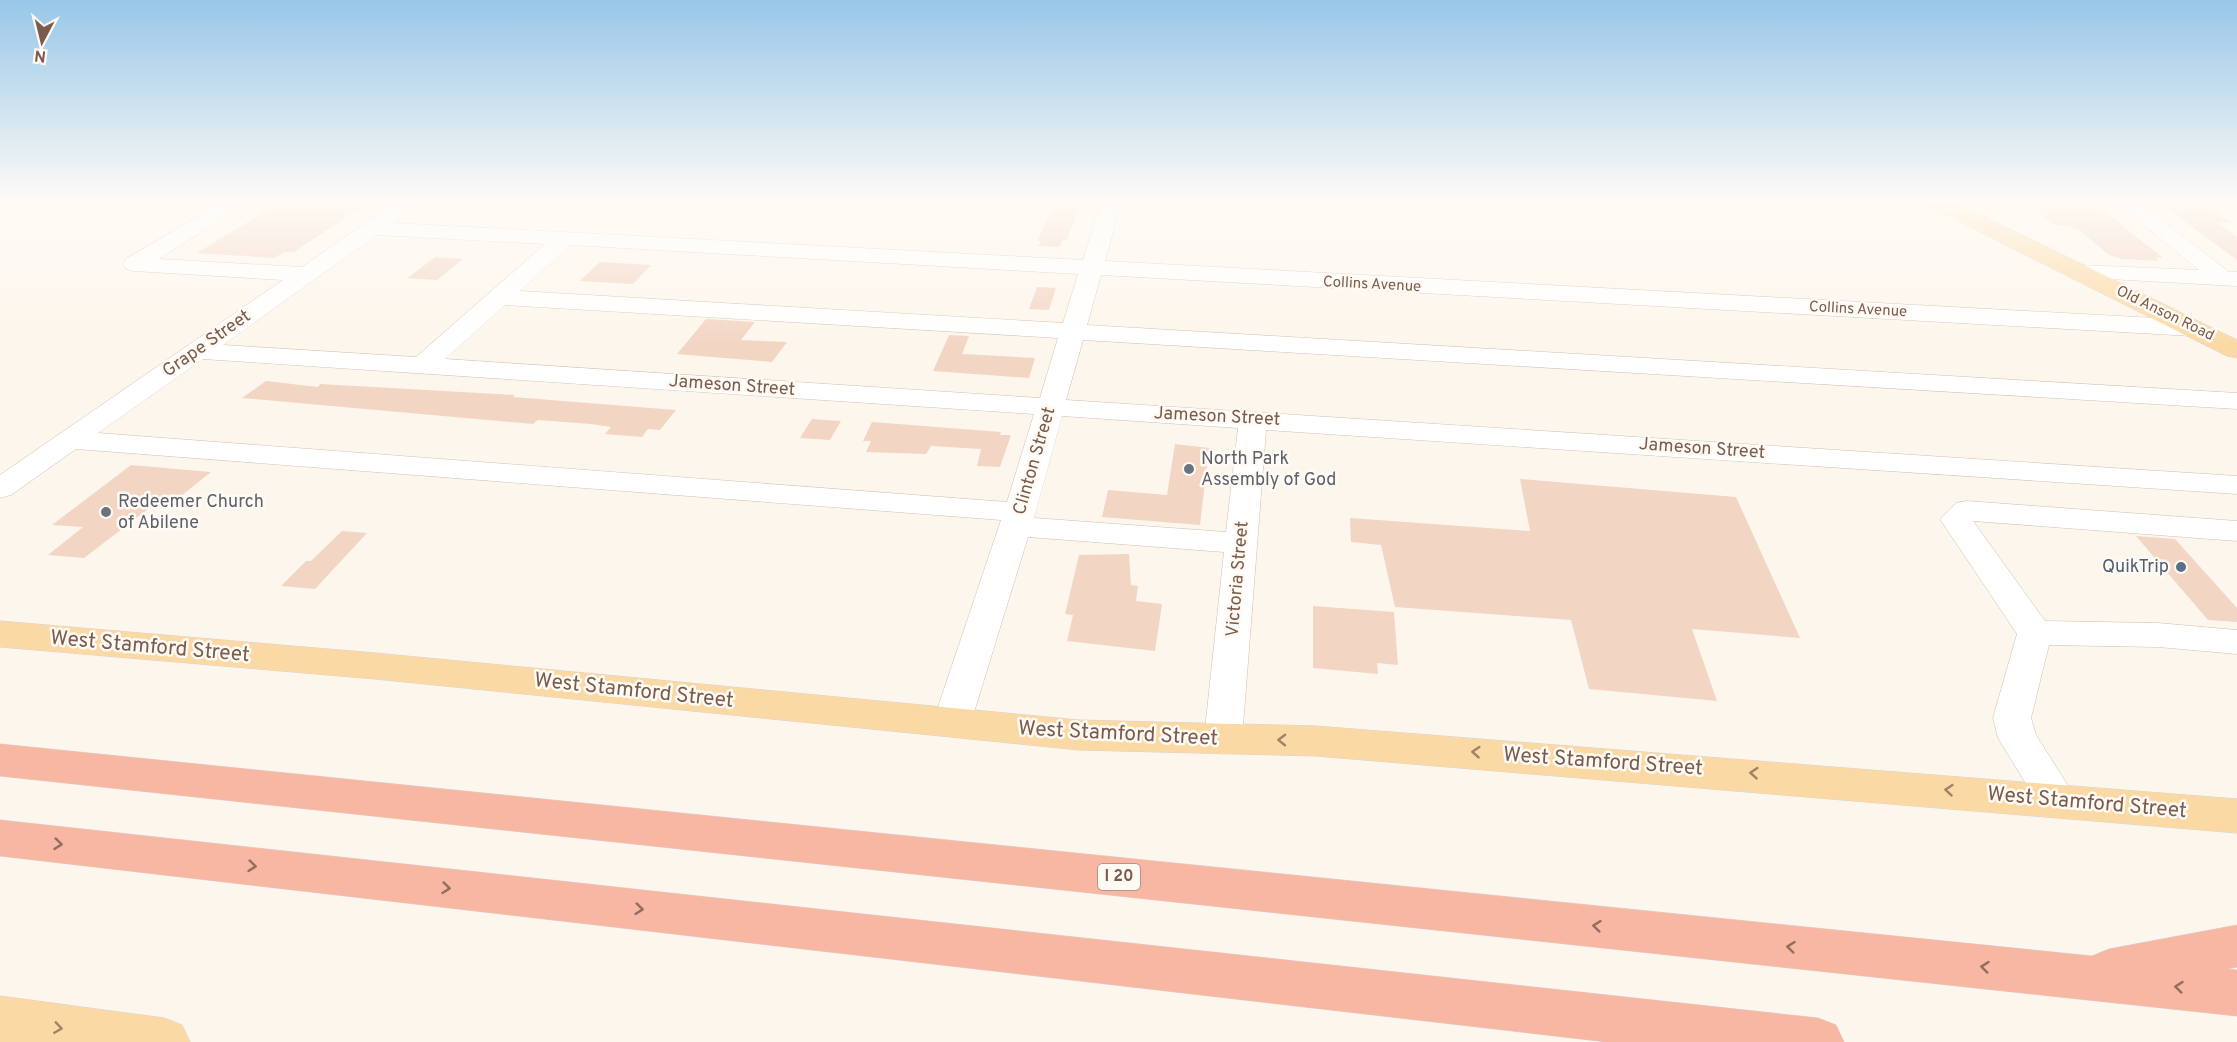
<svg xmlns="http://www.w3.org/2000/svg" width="2237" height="1042" font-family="Overpass,sans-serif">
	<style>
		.building { fill: #f3d5c3 }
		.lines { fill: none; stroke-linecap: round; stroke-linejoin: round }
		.minor-casing { stroke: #d1beb0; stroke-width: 1 }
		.major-casing { stroke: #dad1cd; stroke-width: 1 }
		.highway-casing { stroke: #dad1cd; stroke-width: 1 }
		.minor { fill: #fff; fill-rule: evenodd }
		.major { fill: #fbd9a5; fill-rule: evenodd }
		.highway { fill: #f7b7a3; fill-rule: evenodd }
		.oneway { stroke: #a18267 }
		.oneway2 { stroke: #936e5e }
		.worship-dot { fill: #6b7280; stroke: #fffaf3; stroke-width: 2 }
		.service-dot { fill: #5c6f8a; stroke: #fffaf3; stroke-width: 2 }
		.labels { text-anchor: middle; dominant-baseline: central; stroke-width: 5; stroke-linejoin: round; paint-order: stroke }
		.far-street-label { font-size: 15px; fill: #7a5c4d; stroke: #fffaf3 }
		.shield { fill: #fffaf3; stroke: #a28b7f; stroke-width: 1.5 }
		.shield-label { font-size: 16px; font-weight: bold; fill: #7a5c4d }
		.street-label { font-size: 18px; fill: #7a5c4d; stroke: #fffaf3 }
		.worship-label { font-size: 18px; fill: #5b616d; stroke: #fffaf3; text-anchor: start }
		.service-label { font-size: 18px; fill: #4e5e75; stroke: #fffaf3; text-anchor: end }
		.near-street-label { font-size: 21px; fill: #7a5c4d; stroke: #fffaf3 }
	</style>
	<rect width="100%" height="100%" fill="#fdf6ec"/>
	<g class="building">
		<path d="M2023,199H2089L2163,258H2155L2159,261L2122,259L2109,255L2078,229L2053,224Z"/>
		<path d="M2160,199H2184L2189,202L2204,203L2232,223L2217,222L2237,237V260L2159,202Z"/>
		<path d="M283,200L366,204L294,252H284L275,258L197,253Z"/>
		<path d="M1055,201L1080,204L1067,240H1063L1059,247L1038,246L1041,241H1037Z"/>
		<path d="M435,257L463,259L437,280L408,278Z"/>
		<path d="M600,262L651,265L633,284L580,281Z"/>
		<path d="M1037,287L1056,288L1049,310L1029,309Z"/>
		<path d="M706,319L755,322L741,340L787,342L772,362L677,354Z"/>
		<path d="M949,335L969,336L962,354L1035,358L1029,378L933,371Z"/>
		<path d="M266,381L318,387L320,384L515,395L513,397L676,410L660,430L648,429L642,437L605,434L611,427L591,424L538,420L533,424L242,398Z"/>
		<path d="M812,419L825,420L841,421L830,440L800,438Z"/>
		<path d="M872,422L1001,432L1000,435H1011L1000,467L977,466L981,449L931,446L926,454L866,452L871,441H863Z"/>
		<path d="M1175,444L1209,448L1200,525L1102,517L1108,490L1167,495Z"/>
		<path d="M131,465L211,472L171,504L156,503L84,558L48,555L83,527L52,525Z"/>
		<path d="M1520,479L1736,497L1800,638L1692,629L1717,701L1589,689L1571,620L1395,607L1381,545L1351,542L1350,518L1530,531Z"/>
		<path d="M342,531L367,533L315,589L281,586L306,561H311Z"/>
		<path d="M2136,536L2175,539L2237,608V622L2208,620Z"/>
		<path d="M1129,554L1131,585L1138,586L1136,601L1162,604L1155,651L1067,641L1073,615L1065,614L1079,555Z"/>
		<path d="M1313,606L1394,612L1398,665L1377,663L1378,674L1313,668Z"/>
	</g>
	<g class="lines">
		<defs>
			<g id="minor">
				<path d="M228,199H253L159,259L302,267L400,199H424L394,223L1083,260L1102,199H1122L1105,261L2192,320L2201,323L2205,328L2201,333L2192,336L1101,275L1087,325L2237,393V409L1083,340L1066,400L2237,476V494L1266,430L1242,739L1237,749L1223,754L1209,749L1204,739L1224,552L1028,537L971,722L965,732L952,736L939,732L933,722L1001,520L76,449L11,495L0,498V475L283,280L134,271L126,269L123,264L126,259ZM377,235L545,244L416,357L223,345ZM570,245L1078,274L1063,323L520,291ZM505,305L1058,338L1040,398L445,359ZM203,359L1034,414L1007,502L98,433ZM1062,416L1238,428L1226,532L1034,518Z"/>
				<path d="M2112,199H2135L2229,272H2237V286L2072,277L2068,272L2072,267L2080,265L2199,270Z"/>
				<path d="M1967,501L2237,521V541L1973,521L2045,621L2158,623L2237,630V654L2158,647L2049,645L2031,718L2036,735L2077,800L2071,811L2057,816L2043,811L1998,738L1993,718L2017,634L1940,519L1956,503Z"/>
			</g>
			<g id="major">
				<path d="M1921,199H1949L2237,340V358L2227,356L1924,204Z"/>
				<path d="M0,621L375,653L1079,720L1316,726L2237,799V833L1316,756L1079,750L375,679L0,647Z"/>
				<path d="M0,996L164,1018L182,1025L190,1042H0Z"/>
			</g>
			<g id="highway">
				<path d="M0,744L2092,956L2109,949L2237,925V967L2227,969L2237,970V1016L0,776Z"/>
				<path d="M0,820L1818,1018L1836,1025L1844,1042H1607L0,856Z"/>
			</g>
		</defs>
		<use href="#minor" class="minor-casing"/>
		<use href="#major" class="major-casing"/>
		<use href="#highway" class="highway-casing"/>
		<use href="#minor" class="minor"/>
		<use href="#major" class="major"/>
		<use href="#highway" class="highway"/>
	</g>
	<defs><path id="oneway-chevron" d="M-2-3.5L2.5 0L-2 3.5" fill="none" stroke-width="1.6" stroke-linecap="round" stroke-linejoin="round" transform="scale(1.5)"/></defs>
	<g class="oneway">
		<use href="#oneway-chevron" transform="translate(1282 740) rotate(-179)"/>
		<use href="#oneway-chevron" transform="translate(1476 752) rotate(-176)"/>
		<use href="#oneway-chevron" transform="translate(1754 773) rotate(-176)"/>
		<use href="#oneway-chevron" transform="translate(1949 790) rotate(-175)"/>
		<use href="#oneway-chevron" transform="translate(58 1028) rotate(8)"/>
	</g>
	<g class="oneway2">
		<use href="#oneway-chevron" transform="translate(58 844) rotate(6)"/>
		<use href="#oneway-chevron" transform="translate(252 866) rotate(6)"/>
		<use href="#oneway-chevron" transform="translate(446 888) rotate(6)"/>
		<use href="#oneway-chevron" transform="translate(639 909) rotate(6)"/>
		<use href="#oneway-chevron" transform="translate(1597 926) rotate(-174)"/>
		<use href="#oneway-chevron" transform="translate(1791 947) rotate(-174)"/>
		<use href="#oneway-chevron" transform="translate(1985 967) rotate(-174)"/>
		<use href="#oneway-chevron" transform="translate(2179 987) rotate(-174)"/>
	</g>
	<linearGradient id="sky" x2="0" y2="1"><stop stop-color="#97c7e8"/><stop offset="0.58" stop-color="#fefbf6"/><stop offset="1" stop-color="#fefbf6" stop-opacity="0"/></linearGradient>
	<rect width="2237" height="345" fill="url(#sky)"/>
	<g class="worship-dot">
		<circle cx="1189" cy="469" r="6"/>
		<circle cx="106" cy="512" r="6"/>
	</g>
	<circle class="service-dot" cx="2181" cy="567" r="6"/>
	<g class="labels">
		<g class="far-street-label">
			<text transform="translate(1372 285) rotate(3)">Collins Avenue</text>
			<text transform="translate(1858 310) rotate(3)">Collins Avenue</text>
			<text transform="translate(2165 314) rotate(26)">Old Anson Road</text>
		</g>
		<rect class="shield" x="1098" y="864" width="42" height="26" rx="4.5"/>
		<g class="shield-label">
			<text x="1119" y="877">I 20</text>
		</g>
		<g class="street-label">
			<text transform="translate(207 344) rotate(-35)">Grape Street</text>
			<text transform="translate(732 386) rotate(4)">Jameson Street</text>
			<text transform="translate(1217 417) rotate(3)">Jameson Street</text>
			<text transform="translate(1702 449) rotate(4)">Jameson Street</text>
			<text transform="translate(1035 461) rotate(-74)">Clinton Street</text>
			<text transform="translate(1238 579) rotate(-85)">Victoria Street</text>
		</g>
		<g class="worship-label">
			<text x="1201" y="459">North Park<tspan x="1201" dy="21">Assembly of God</tspan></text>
			<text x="118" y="502">Redeemer Church<tspan x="118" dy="21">of Abilene</tspan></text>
		</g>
		<g class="service-label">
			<text x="2169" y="567">QuikTrip</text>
		</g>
		<g class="near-street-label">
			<text transform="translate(150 647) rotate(5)">West Stamford Street</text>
			<text transform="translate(634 691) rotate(6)">West Stamford Street</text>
			<text transform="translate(1118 734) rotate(3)">West Stamford Street</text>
			<text transform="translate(1603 762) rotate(4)">West Stamford Street</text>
			<text transform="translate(2087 803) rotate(5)">West Stamford Street</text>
		</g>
	</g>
	<g transform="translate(42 42) rotate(187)" stroke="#fffaf3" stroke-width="4.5" paint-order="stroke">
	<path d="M0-4.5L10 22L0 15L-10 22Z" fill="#7a5c4d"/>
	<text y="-9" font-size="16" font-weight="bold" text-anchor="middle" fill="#7a5c4d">N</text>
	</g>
</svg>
